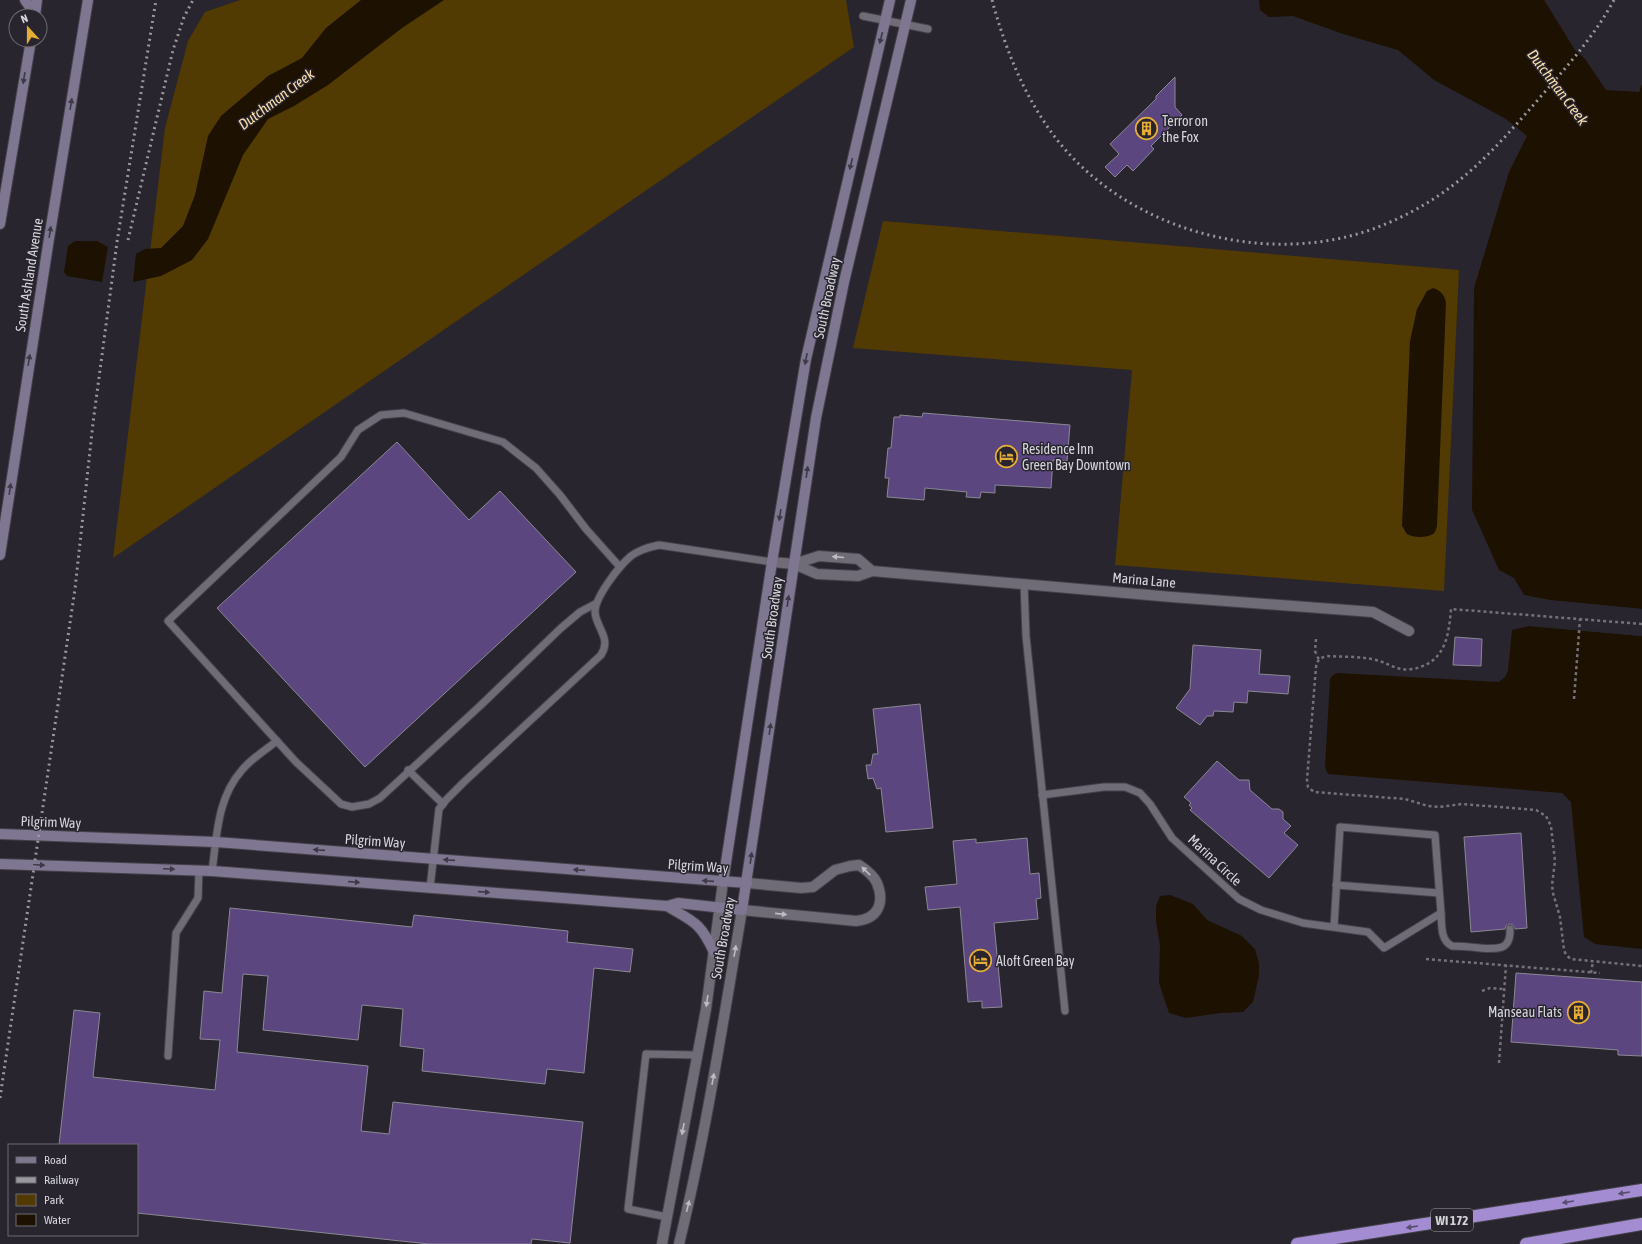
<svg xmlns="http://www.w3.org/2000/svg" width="1642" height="1244" font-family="'Asap Condensed',sans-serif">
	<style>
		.green { fill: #523a03 }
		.water { fill: #1d1201 }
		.pier { fill: #28252e }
		.building { fill: #5b4680; stroke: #8b8893 }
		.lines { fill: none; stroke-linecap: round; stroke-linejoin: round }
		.lane-casing { stroke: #444249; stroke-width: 9 }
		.street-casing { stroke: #444249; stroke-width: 12 }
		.secondary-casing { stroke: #444249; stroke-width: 12 }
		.highway-casing { stroke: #444249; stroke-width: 14 }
		.path { stroke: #747279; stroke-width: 2.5; stroke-dasharray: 3 3; stroke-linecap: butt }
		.lane { stroke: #6f6c77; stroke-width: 7 }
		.street { stroke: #6f6c77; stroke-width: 10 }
		.secondary { stroke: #7f7692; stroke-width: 10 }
		.highway { stroke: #a38cd1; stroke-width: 12 }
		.rail { stroke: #99989f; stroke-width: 3; stroke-dasharray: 2 4; stroke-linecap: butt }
		.oneway { fill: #3e3947 }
		.oneway2 { fill: #bcbbc2 }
		.oneway3 { fill: #594e6f }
		.labels { text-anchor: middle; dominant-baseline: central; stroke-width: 3; stroke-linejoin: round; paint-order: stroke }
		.shield { fill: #28252e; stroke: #a2a0a7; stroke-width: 1 }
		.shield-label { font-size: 13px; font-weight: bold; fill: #d6d5db }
		.poi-label { font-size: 14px; fill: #d6d5db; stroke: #28252e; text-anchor: start }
		.street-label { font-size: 14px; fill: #d6d5db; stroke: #28252e }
		.water-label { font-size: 15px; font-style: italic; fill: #fcdeaa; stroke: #28252e }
	</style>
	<rect width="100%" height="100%" fill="#28252e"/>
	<g class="green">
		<path d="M240,0H846L854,47L113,558L165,128L188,41L205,12Z"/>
		<path d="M883,221L1459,270L1444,591L1115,565L1132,370L853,348Z"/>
	</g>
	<g class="water">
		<path d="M361,0H444L402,28L328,85L294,106L268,119L243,155L208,239L192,260L161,276L133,282L136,254L145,249L161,248L183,226L195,195L208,136L221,116L268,76L302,58L326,28Z"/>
		<path d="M1259,0H1544L1575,50L1585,59L1606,90L1639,92L1642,84V609L1549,600L1524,595L1514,578L1499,570L1472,510L1474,288L1509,172L1527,136L1506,119L1434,80L1398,50L1343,34L1293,16L1269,17L1260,10Z"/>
		<path d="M75,241H97L108,247L102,282L67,276L64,272L68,246Z"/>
		<path d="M1433,288C1440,290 1445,295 1446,303L1437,526C1436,529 1435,533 1433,534C1427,538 1413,538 1407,534C1405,532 1404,528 1402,526L1410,341L1417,309L1427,291Z"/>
		<path d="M1529,626L1642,636V949L1595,944L1584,937L1571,802L1562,793L1328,774L1325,767L1330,679L1333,675L1338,673L1499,682L1505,677L1508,671L1512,630Z"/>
		<path d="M1170,895L1193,904L1207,920L1242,936L1255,949L1259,963V975L1253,1002L1243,1012L1220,1013L1186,1018L1169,1013L1159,983L1160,946L1156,921V906L1160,896Z"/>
	</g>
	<g class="pier">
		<path d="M1524,595L1549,600L1642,609V611L1549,602L1524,597Z"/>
		<path d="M1529,624L1642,634V636L1529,626L1521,627V625Z"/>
	</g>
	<g class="building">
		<path d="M1175,77V107L1182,115L1151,146L1154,149L1133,171L1127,165L1115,177L1105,167L1119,154L1110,144L1156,99V96Z"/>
		<path d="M923,413L1070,425L1067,461L1053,460L1051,488L995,485V493L981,492L980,498L966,497L967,492L925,488L924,500L887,497L889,478H885L888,448H891L894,417H900V415L922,417Z"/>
		<path d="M397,442L469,520L500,491L576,572L365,767L217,608Z"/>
		<path d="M1455,637L1482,639L1481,666L1453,665Z"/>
		<path d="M1193,645L1261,650L1259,674L1290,676L1288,694L1248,691L1247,703L1234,702L1233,712L1214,711L1213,716H1207L1200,725L1176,708L1190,689Z"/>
		<path d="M920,704L933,828L886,832L881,788L877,789L873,778L868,779L866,765H871L873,754H878L873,709Z"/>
		<path d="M1217,761L1239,780H1249L1250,790L1272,809H1279L1283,812V819L1291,826L1284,833L1298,845L1269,878L1190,810L1192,808L1189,805L1191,803L1184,797Z"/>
		<path d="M1521,833L1527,928L1515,929L1513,925L1510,924L1506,926L1505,929L1471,932L1464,837Z"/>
		<path d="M1027,838L1030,874L1039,873L1041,898L1036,899L1038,919L994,923L1002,1007L982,1008V1001L968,1002L960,907L928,910L925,887L957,884L953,841L976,839V843Z"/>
		<path d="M230,908L412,927L414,915L568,931L567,942L633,949L630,972L594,968L584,1073L547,1069L545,1084L422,1071L424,1049L400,1046L403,1009L362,1005L358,1040L263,1030L268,976L243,974L237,1052L368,1066L361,1131L389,1134L393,1102L583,1122L570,1243L532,1239L531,1244H429L137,1213V1145H59L74,1010L100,1013L93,1077L215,1090L220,1040L200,1039L204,991L222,993Z"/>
		<path d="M1516,973L1642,982V1056L1618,1055V1050L1511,1042Z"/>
	</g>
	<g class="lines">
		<defs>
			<g id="lane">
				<path d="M863,16L928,29"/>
				<path d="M1024,583L1026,636L1065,1011"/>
				<path d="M595,604L580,612L561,628L481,705L380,798L369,804L352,807L341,804L296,762L168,621L341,457L358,430L381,415L404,413L503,442L536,468L560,495L586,529L620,567"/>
				<path d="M408,770L443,804"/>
				<path d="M1042,795L1104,787H1125L1140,793L1150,804L1172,838L1239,899L1261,910L1303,923L1368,932L1384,948L1441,913L1435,835L1340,827L1334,927"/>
				<path d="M212,871C217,836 217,798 242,770C251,759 265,750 277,741"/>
				<path d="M1336,885L1439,893"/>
				<path d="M430,888L439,809L446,800L464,782L601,655C612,638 596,628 595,612C595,597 619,566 631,556C639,550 649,547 659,545L772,562"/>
				<path d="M1441,913C1442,925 1440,940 1452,946C1462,946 1471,947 1480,948C1497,949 1511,951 1510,929"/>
				<path d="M168,1056L176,933L198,898L199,870"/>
				<path d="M667,1217L628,1209L646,1054L697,1055"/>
			</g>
			<g id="street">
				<path d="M772,562L794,564L817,574L858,576L872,571L1172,597L1373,612L1409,631"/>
				<path d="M794,564L819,556L858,559L872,571"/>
				<path d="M662,1244L706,1009L723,882"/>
				<path d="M679,1244C706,1134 723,1022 742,910L856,921C878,919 885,903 877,883C874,876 865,869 859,865L850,866L835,870L813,887L801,888L747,883"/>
			</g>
			<g id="secondary">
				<path d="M25,0L35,14"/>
				<path d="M35,16L37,0"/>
				<path d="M0,224L31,40"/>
				<path d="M0,555L48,245L88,0"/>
				<path d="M0,834L216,842L747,883"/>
				<path d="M0,864L212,871L667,906L678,903L742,910L816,418L844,282L911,0"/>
				<path d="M723,882L772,562L806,359L890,0"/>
				<path d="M667,906C694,922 700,922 714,952"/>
			</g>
			<g id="highway">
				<path d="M1297,1244L1642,1190"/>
				<path d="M1526,1244L1642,1224"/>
			</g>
		</defs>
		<use href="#lane" class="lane-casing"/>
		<use href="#street" class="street-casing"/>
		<use href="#secondary" class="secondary-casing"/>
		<use href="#highway" class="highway-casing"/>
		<g class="path">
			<path d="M1642,624L1451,609C1449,633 1446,659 1420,667C1415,669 1408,670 1402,669C1393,668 1385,662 1376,660C1360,656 1343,657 1327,656C1320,658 1317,660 1316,667L1307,780L1308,787L1314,792L1405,799L1428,806L1439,807L1462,804L1536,810L1546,816L1551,826L1555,861L1552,885L1553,893L1560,917L1564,950L1566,955L1571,959L1642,966"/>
			<path d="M1316,639L1315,651L1319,660"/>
			<path d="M1574,699L1580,619"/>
			<path d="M1426,959L1600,973"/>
			<path d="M1591,973L1593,961"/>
			<path d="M1482,991L1490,988L1504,989"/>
			<path d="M1499,1063L1506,965"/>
		</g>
		<use href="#lane" class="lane"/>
		<use href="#street" class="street"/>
		<use href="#secondary" class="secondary"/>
		<use href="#highway" class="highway"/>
		<g class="rail">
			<path d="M992,0C1006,51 1025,99 1058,141C1133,235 1278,271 1388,223C1458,193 1494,150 1543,94C1569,64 1595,35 1614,0"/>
			<path d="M128,240L173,50L184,17L193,0"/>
			<path d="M0,1098L75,589L93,423L117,242L156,0"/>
		</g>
	</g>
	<defs><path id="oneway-solid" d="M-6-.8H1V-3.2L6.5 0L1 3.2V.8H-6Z"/></defs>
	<g class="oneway">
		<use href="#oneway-solid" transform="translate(881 38) rotate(104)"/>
		<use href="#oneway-solid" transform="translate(24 78) rotate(99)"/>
		<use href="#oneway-solid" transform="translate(71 104) rotate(-81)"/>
		<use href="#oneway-solid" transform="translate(851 164) rotate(104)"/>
		<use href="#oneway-solid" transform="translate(50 232) rotate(-81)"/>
		<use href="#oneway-solid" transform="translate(806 359) rotate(101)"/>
		<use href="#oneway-solid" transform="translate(29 360) rotate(-81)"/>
		<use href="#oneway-solid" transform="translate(807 472) rotate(-82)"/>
		<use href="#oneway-solid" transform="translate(10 489) rotate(-82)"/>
		<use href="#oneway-solid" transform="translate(780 515) rotate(99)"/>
		<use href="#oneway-solid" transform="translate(788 601) rotate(-82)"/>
		<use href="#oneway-solid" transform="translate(770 729) rotate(-82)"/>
		<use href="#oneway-solid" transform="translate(319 850) rotate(-176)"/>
		<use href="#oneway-solid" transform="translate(751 858) rotate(-82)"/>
		<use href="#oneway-solid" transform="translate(449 860) rotate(-176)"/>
		<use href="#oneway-solid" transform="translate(39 865) rotate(3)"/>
		<use href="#oneway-solid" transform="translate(169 869) rotate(3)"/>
		<use href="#oneway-solid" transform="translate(579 870) rotate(-176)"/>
		<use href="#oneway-solid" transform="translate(708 881) rotate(-176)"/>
		<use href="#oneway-solid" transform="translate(354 882) rotate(4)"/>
		<use href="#oneway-solid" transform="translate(484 892) rotate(4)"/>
	</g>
	<g class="oneway2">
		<use href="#oneway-solid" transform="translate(838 557) rotate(-175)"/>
		<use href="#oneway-solid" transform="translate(866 871) rotate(-136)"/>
		<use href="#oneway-solid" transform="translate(781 914) rotate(6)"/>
		<use href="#oneway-solid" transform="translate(735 951) rotate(-80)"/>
		<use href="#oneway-solid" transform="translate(707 1001) rotate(98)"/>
		<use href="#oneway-solid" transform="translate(713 1079) rotate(-80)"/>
		<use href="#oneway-solid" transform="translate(683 1129) rotate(101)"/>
		<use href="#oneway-solid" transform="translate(688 1206) rotate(-76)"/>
	</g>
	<g class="oneway3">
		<use href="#oneway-solid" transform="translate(1624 1193) rotate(171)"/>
		<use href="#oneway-solid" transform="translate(1568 1202) rotate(171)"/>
		<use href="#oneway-solid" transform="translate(1412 1227) rotate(171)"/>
	</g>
	<defs>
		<symbol id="building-ring" viewBox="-11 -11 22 22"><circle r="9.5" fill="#28252e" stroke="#e6ad36" stroke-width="1.5"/><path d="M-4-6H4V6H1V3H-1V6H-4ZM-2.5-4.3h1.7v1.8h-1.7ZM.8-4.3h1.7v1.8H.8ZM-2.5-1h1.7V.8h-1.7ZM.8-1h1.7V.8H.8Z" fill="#e6ad36"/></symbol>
		<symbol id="hotel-ring" viewBox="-11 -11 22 22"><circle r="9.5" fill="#28252e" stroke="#e6ad36" stroke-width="1.5"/><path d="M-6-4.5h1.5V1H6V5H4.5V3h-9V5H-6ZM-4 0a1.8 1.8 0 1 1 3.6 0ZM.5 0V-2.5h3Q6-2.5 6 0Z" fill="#e6ad36"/></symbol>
	</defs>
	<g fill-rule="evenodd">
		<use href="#building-ring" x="1134" y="116" width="25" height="25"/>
		<use href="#hotel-ring" x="994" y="444" width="25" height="25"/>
		<use href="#hotel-ring" x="968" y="948" width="25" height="25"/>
		<use href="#building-ring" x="1566" y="1000" width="25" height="25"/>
	</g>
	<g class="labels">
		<rect class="shield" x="1431" y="1209" width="42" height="22" rx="3"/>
		<g class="shield-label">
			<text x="1452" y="1220">WI 172</text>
		</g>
		<g class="poi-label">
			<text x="1162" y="121">Terror on<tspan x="1162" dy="16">the Fox</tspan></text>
			<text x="1022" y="449">Residence Inn<tspan x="1022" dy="16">Green Bay Downtown</tspan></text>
			<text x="996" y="961">Aloft Green Bay</text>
			<text x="1562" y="1012" text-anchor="end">Manseau Flats</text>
		</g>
		<g class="street-label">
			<text transform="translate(29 275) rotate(-81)">South Ashland Avenue</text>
			<text transform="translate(827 298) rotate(-78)">South Broadway</text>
			<text transform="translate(1144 580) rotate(5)">Marina Lane</text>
			<text transform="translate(772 618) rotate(-82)">South Broadway</text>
			<text transform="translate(51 822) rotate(2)">Pilgrim Way</text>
			<text transform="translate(375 841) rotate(4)">Pilgrim Way</text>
			<text transform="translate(1215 860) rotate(43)">Marina Circle</text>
			<text transform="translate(698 866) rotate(4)">Pilgrim Way</text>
			<text transform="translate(723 938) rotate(-80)">South Broadway</text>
		</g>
		<g class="water-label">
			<text transform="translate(1558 87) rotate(53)">Dutchman Creek</text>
			<text transform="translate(276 99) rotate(-37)">Dutchman Creek</text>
		</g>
	</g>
	<rect x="8" y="1144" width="130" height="92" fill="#28252e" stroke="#6e6b73"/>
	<rect x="16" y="1157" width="20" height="6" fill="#7f7692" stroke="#6e6b73"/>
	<text x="44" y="1164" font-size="12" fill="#d6d5db">Road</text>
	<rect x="16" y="1177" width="20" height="6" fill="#99989f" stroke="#6e6b73"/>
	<text x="44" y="1184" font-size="12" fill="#d6d5db">Railway</text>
	<rect x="16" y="1194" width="20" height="12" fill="#523a03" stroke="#6e6b73"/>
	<text x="44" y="1204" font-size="12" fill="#d6d5db">Park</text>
	<rect x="16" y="1214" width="20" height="12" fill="#1d1201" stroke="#6e6b73"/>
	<text x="44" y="1224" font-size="12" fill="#d6d5db">Water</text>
	<g transform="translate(28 28) rotate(339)"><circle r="19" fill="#28252e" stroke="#6e6b73"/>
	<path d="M0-3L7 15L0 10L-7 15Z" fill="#e6ad36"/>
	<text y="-6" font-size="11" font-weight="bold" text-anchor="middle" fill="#d6d5db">N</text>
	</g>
</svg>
